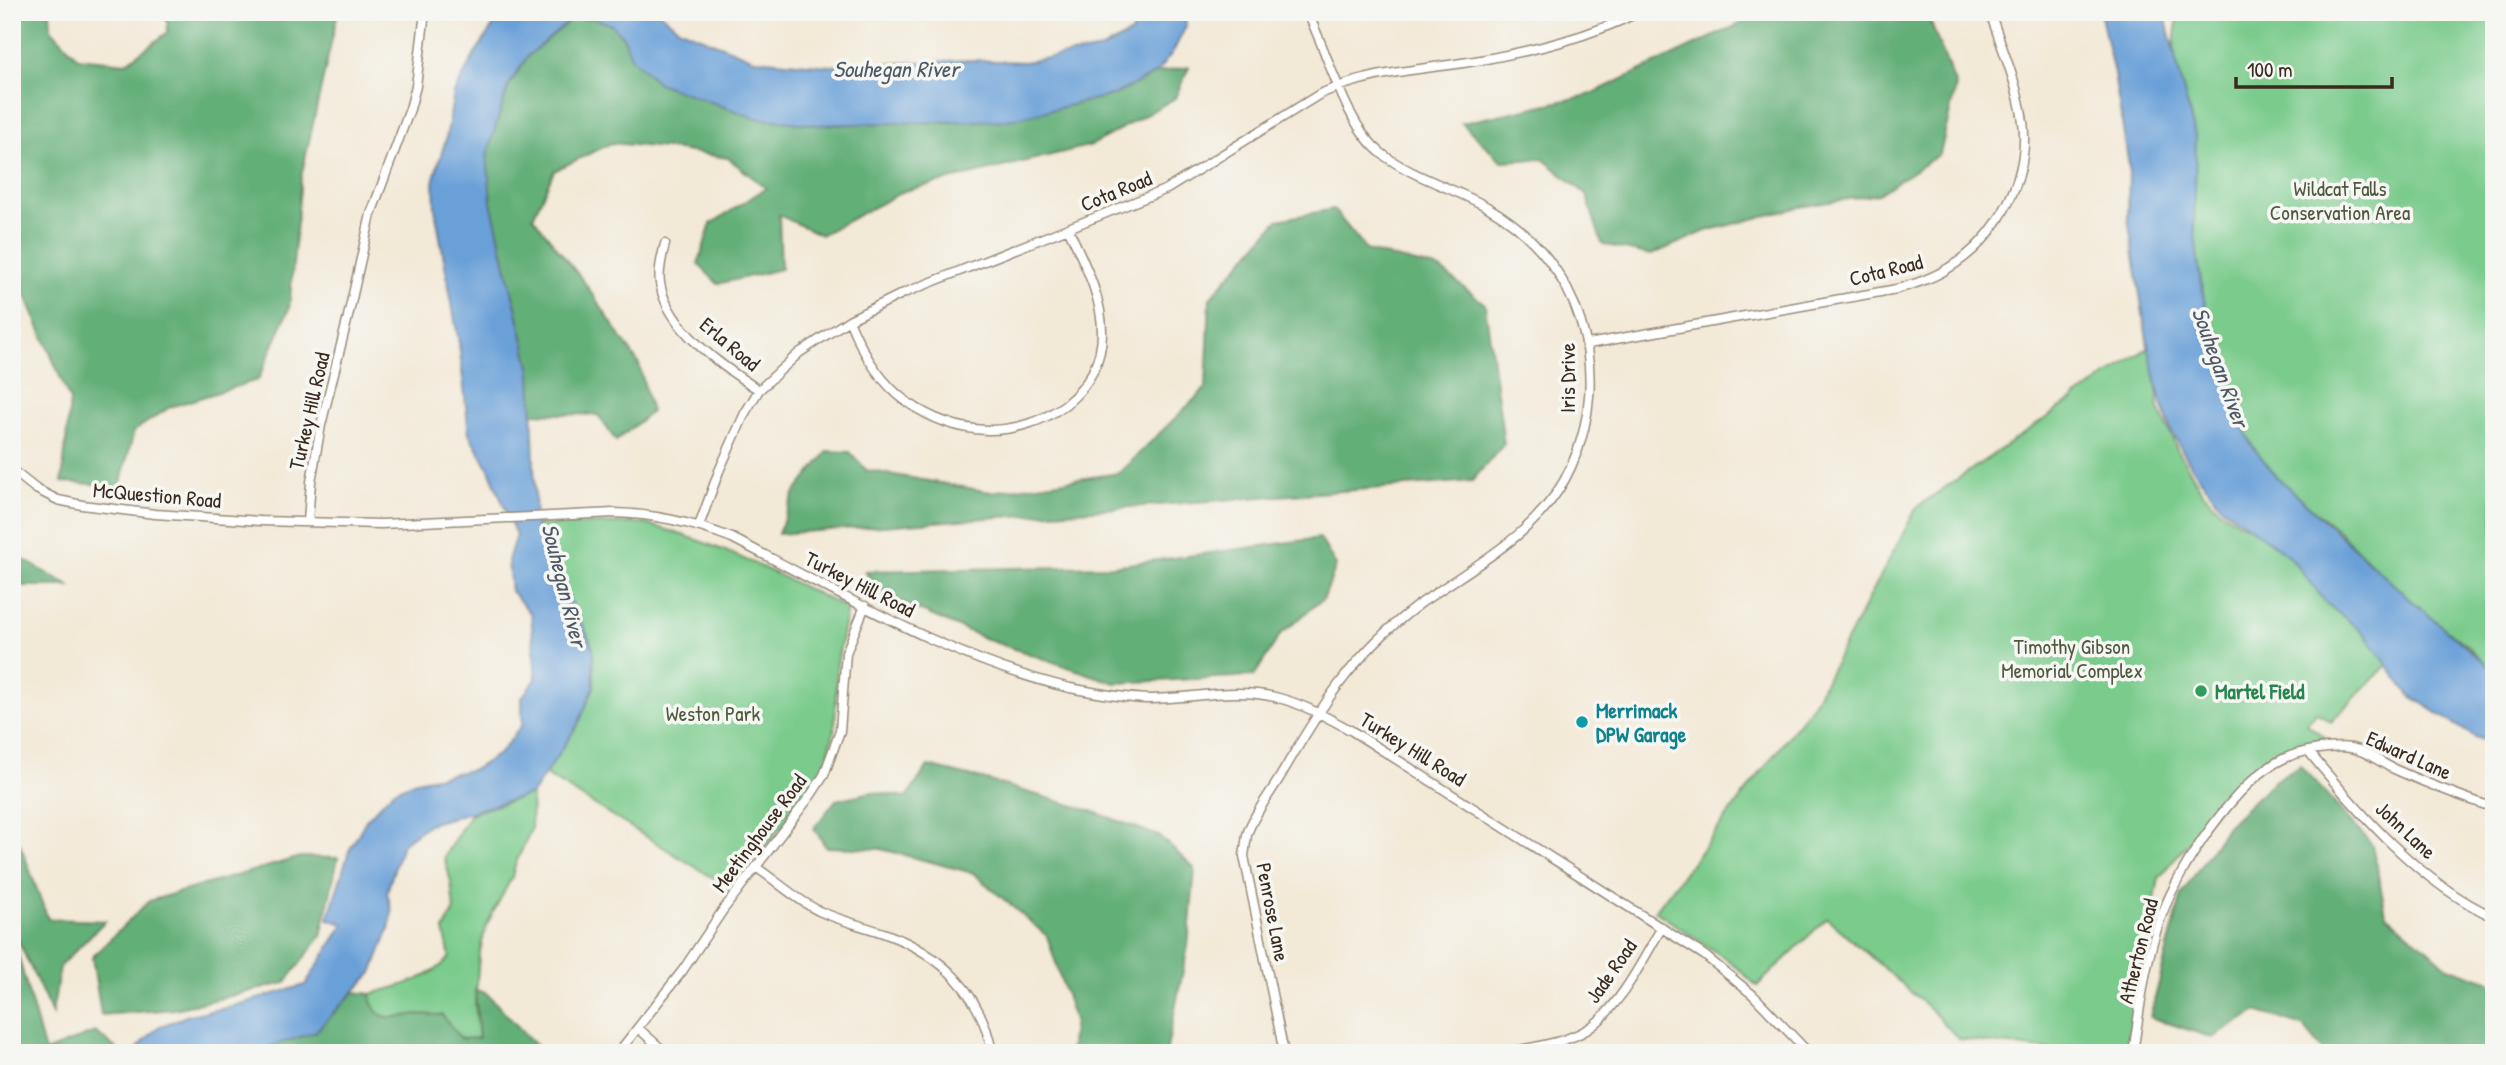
<svg xmlns="http://www.w3.org/2000/svg" width="2506" height="1065" viewBox="0 0 2506 1065" font-family="'Patrick Hand',sans-serif">
<style>
.green{fill:#7acb8c;stroke:#5a7a55;stroke-width:2}
.forest{fill:#63af78;stroke:#4f6c4b;stroke-width:2}
.water{fill:#6ba0d8;stroke:#53657b;stroke-width:2}
.lines{fill:none;stroke-linecap:round;stroke-linejoin:round}
.street-casing{stroke:#978a7a;stroke-width:11}
.street{stroke:#fff;stroke-width:8}
.leisure-dot{fill:#2e9e5b;stroke:#f6f6f2;stroke-width:2.5}
.culture-dot{fill:#0f9aa8;stroke:#f6f6f2;stroke-width:2.5}
.labels{text-anchor:middle;dominant-baseline:central;stroke-width:7;stroke-linejoin:round;paint-order:stroke}
.park-label{font-size:21px;fill:#4e5a3f;stroke:#f6f6f2}
.street-label{font-size:21px;fill:#3b2a1e;stroke:#f6f6f2}
.leisure-label{font-size:21px;font-weight:bold;fill:#27864d;stroke:#f6f6f2;text-anchor:start}
.culture-label{font-size:21px;font-weight:bold;fill:#0d838f;stroke:#f6f6f2;text-anchor:start}
.water-label{font-size:23px;font-style:italic;fill:#4e5968;stroke:#f6f6f2}
</style>
<rect width="100%" height="100%" fill="#f6f6f2"/>
<filter id="ink" filterUnits="userSpaceOnUse"><feTurbulence type="fractalNoise" baseFrequency=".0143" numOctaves="2"/><feDisplacementMap in="SourceGraphic" scale="14" xChannelSelector="R" yChannelSelector="G"/><feConvolveMatrix kernelMatrix="1 2 1 2 8 2 1 2 1" color-interpolation-filters="sRGB"/></filter>
<filter id="wash" filterUnits="userSpaceOnUse"><feTurbulence type="fractalNoise" baseFrequency=".00686" numOctaves="4" result="noise"/><feDisplacementMap in="SourceGraphic" scale="28" xChannelSelector="R" yChannelSelector="G"/><feGaussianBlur stdDeviation="1.57" result="paint"/><feColorMatrix in="noise" values="0 0 0 0 0 0 0 0 0 0 0 0 0 0 0 0 0 1.4 0 .05"/><feComposite in="paint" operator="in"/></filter>
<g filter="url(#wash)">
<rect width="100%" height="100%" fill="#f3e9d7"/>
<path class="green" d="M2173,12H2494V674L2469,647L2412,605L2340,532L2287,488L2259,458L2236,417L2210,340L2200,274L2188,227L2174,45L2177,21Z
M2152,345L2159,409L2177,449L2202,491L2220,510L2240,523L2262,531L2281,544L2370,641L2388,664L2331,722L2316,712L2307,724L2326,738L2275,751L2261,761L2224,800L2159,878L2126,1053H2076L1959,1039L1929,1008L1827,918L1757,986L1732,963L1655,911L1813,704L1917,507Z
M642,523C715,541 780,576 847,608L837,664L835,728L826,763L809,792L731,889L544,774L594,687L593,648L580,619L556,574L536,525Z
M532,794L531,829L515,865L512,877L486,926L479,955L475,1004L479,1038L461,1039L418,1014L393,1019L378,1014L372,1006L371,994C400,986 430,980 450,957L444,930L454,910L451,882L444,857L470,814Z"/>
<path class="forest" d="M12,12H50L51,29L78,58L126,63L168,32L166,12H338L301,177L289,309L258,380L170,407L134,431L120,486L62,482L70,400L21,284L12,280Z
M1765,12H1924L1928,16L1956,86L1940,154L1878,194L1800,207L1706,231L1651,255L1602,244L1586,194L1543,159L1501,161L1462,123L1589,95Z
M594,18L612,25L624,38L632,57L658,83L755,118L819,125L1009,120L1116,94L1156,73L1189,67L1175,98L1092,145L904,191L821,235L779,215L781,269L718,284L698,264L711,224L766,188L728,158L666,148L611,143L554,171L533,217L585,283L639,364L651,412L616,441L598,415L532,413L531,371L491,203L486,155L509,86L528,56L572,19Z
M1333,209L1367,251L1440,269L1485,304L1504,444L1472,481L778,534L794,494L828,451L850,452L866,470L991,492L1119,473L1206,388L1210,298L1278,220Z
M1320,538L1336,566L1324,598L1280,635L1254,676L1115,683L991,641L912,607L874,587L865,571L1113,566Z
M12,553L69,586H12Z
M2300,765L2372,845L2386,914L2448,967L2494,983V1049L2481,1053H2325L2303,1026L2257,1011L2213,1038L2150,1017L2182,894L2227,826L2274,781Z
M928,766L986,780L1092,811L1159,836L1195,869L1188,946L1166,1053H1070L1074,1020L1047,936L973,873L881,849L826,847L814,828L836,800L872,792L907,797Z
M12,841L20,844L48,919L105,921L60,966L52,1014L12,927Z
M300,857L338,858L321,936L285,983L175,1009L101,1015L92,957L149,901Z
M12,945L16,948L45,1052L95,1032L122,1053H12Z
M475,990L486,993L543,1053H248L315,1032L354,992L371,994C374,1027 396,1016 419,1014C426,1014 434,1015 442,1015L461,1039L479,1038Z"/>
<path class="water" d="M502,12H659L678,28L754,59L830,66L971,60L1024,62L1102,49L1131,33L1140,21L1141,12H1185L1186,26L1173,52L1156,73L1116,94L1009,120L819,125L755,118L658,83L631,57L624,38L612,25L594,18L572,19L528,56L508,86L487,155L491,202L531,371L536,525L556,574L580,619L593,648L594,687L579,723L532,794L429,824L402,844L387,892L392,912L389,929L372,973L315,1032L254,1052L133,1053L158,1027L189,1015L226,1008L305,985L344,924L328,919L349,851L366,820L393,791L416,781L475,769L500,753L522,725V697L536,679L531,614L511,591L508,560L516,535L488,467L469,434L459,343L435,209L434,178L446,139L454,93L475,54Z
M2100,12H2164L2196,139L2194,226L2200,278L2212,342L2231,398L2251,444L2276,476L2402,592L2494,671V744L2475,737L2409,695L2365,634L2327,604L2290,557L2221,506L2192,467L2171,431L2159,394L2148,346L2128,218L2129,166L2114,74Z"/>
</g>
<g filter="url(#ink)">
<g class="lines">
<defs>
<path id="street" d="M665,244C662,256 658,271 660,283C667,329 723,367 759,390
M849,320C862,352 879,382 907,402C930,418 958,429 987,430C1044,431 1103,392 1102,331C1102,296 1083,261 1069,230
M1588,344L1897,289C1914,284 1931,279 1947,269C1998,239 2033,175 2022,115C2016,80 2001,46 1990,12
M12,470L36,489L58,500L82,505L155,514L260,521L381,524L614,513C655,514 694,523 732,538C840,593 951,660 1070,688C1096,693 1122,698 1148,699C1191,699 1232,687 1275,697C1303,704 1327,717 1352,731L1704,955L1753,995L1809,1053
M308,521L311,482L321,425L347,321L371,214L410,109L416,86L425,12
M699,526L719,471L745,413L759,390L799,353L849,320L904,293L1167,189L1320,94C1374,70 1425,70 1481,60C1536,50 1589,37 1639,12
M2309,752C2359,813 2421,884 2494,917
M757,868C778,882 797,900 819,911C841,921 864,926 886,934C941,954 982,993 992,1053
M638,1028L666,1053
M618,1053L683,970L723,910L811,795L824,775L840,731L846,653L865,606
M1284,1053L1244,856C1245,849 1246,842 1247,835C1252,817 1270,794 1280,777C1320,708 1352,655 1417,606C1472,566 1542,533 1571,467C1614,372 1581,261 1489,208C1455,188 1413,178 1381,153C1344,123 1329,54 1307,12
M1504,1053C1531,1047 1564,1044 1588,1029C1618,1010 1644,958 1662,927
M2133,1053C2140,1008 2145,960 2161,917C2179,867 2235,782 2283,759C2299,751 2334,745 2351,748C2368,751 2379,762 2394,769C2427,784 2460,796 2494,808"/>
</defs>
<use href="#street" class="street-casing"/>
<use href="#street" class="street"/>
</g>
</g>
<circle class="leisure-dot" cx="2201" cy="691" r="7"/>
<circle class="culture-dot" cx="1582" cy="722" r="7"/>
<g class="labels">
<g class="park-label">
<text x="2340" y="188">Wildcat Falls<tspan x="2340" dy="24">Conservation Area</tspan></text>
<text x="2072" y="646">Timothy Gibson<tspan x="2072" dy="24">Memorial Complex</tspan></text>
<text x="713" y="713">Weston Park</text>
</g>
<g class="street-label">
<text transform="translate(1116 191) rotate(-22)">Cota Road</text>
<text transform="translate(1886 270) rotate(-14)">Cota Road</text>
<text transform="translate(730 344) rotate(40)">Erla Road</text>
<text transform="translate(1567 378) rotate(-90)">Iris Drive</text>
<text transform="translate(309 411) rotate(-77)">Turkey Hill Road</text>
<text transform="translate(157 495) rotate(5)">McQuestion Road</text>
<text transform="translate(860 584) rotate(27)">Turkey Hill Road</text>
<text transform="translate(1413 749) rotate(32)">Turkey Hill Road</text>
<text transform="translate(2409 755) rotate(24)">Edward Lane</text>
<text transform="translate(2406 830) rotate(43)">John Lane</text>
<text transform="translate(759 833) rotate(-53)">Meetinghouse Road</text>
<text transform="translate(1273 912) rotate(79)">Penrose Lane</text>
<text transform="translate(2138 951) rotate(-76)">Atherton Road</text>
<text transform="translate(1611 971) rotate(-55)">Jade Road</text>
</g>
<g class="leisure-label">
<text x="2215" y="691">Martel Field</text>
</g>
<g class="culture-label">
<text x="1596" y="710">Merrimack<tspan x="1596" dy="24">DPW Garage</tspan></text>
</g>
<g class="water-label">
<text x="896" y="68">Souhegan River</text>
<text transform="translate(2221 367) rotate(70)">Souhegan River</text>
<text transform="translate(565 585) rotate(76)">Souhegan River</text>
</g>
</g>
<rect width="2506" height="1065" fill="none" stroke="#f6f6f2" stroke-width="42"/>
<path d="M2236 77v10h156v-10" fill="none" stroke="#3b2a1e" stroke-width="3.5"/>
<text x="2247" y="77" font-size="21" fill="#3b2a1e" stroke="#f6f6f2" stroke-width="5" paint-order="stroke">100 m</text>
</svg>
